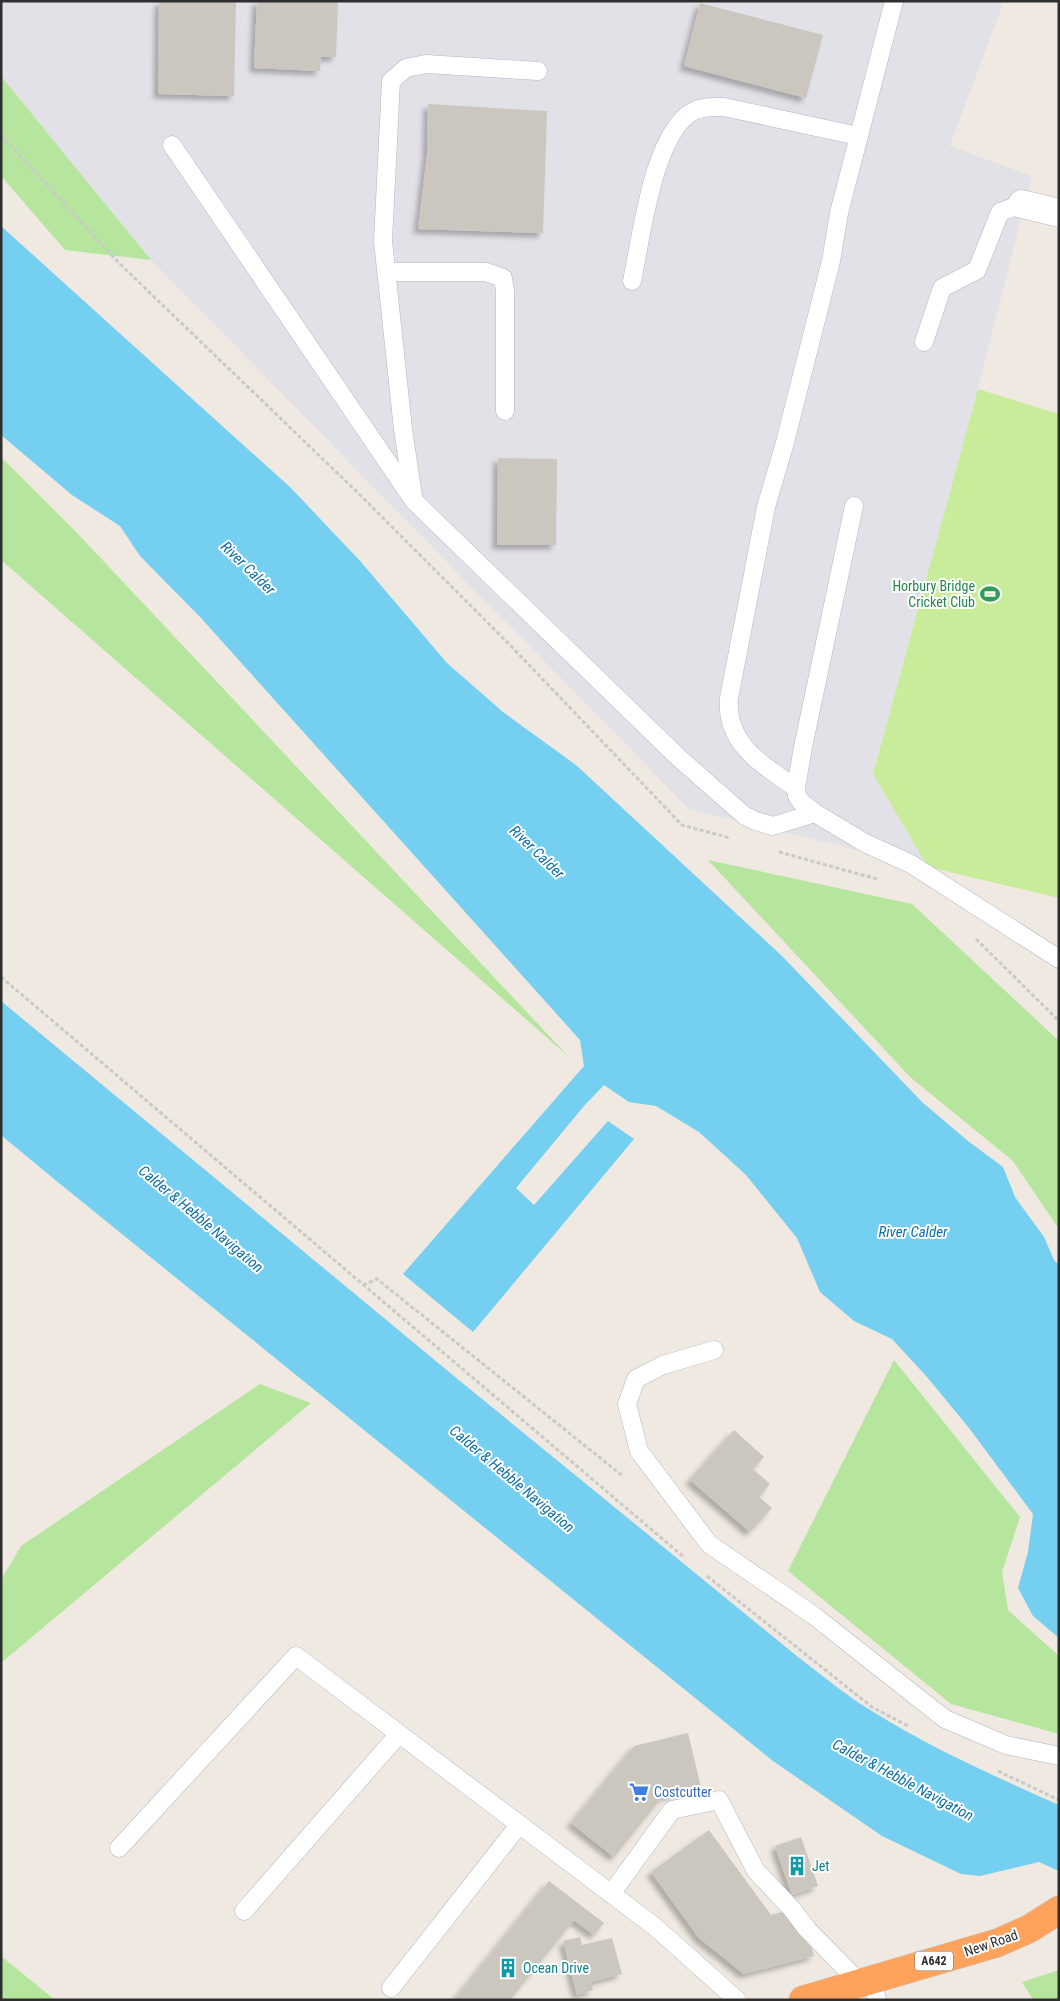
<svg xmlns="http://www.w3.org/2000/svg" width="1060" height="2001" viewBox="0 0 1060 2001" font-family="'Roboto Condensed',sans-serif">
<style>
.industrial{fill:#e3e1e8}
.green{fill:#b6e59e}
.pitch{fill:#c9ec9a}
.water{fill:#75cff0}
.building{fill:#cbc7bf;filter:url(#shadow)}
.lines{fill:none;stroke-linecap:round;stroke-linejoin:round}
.lane-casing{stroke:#b4b7c1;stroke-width:19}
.street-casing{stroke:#b4b7c1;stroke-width:29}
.highway-casing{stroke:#c9c9c9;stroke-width:29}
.path{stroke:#c9c9c9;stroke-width:3;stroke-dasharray:4 2.5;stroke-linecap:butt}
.lane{stroke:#fff;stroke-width:18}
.street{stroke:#fff;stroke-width:28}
.highway{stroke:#ffa35c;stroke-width:28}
.labels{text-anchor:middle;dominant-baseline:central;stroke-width:4;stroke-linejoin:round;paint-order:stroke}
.shield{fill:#fff;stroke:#6d6d6d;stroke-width:1}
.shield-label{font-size:12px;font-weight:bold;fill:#2e2e2e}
.leisure-label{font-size:14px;fill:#27864d;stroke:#fff;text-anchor:end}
.shop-label{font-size:14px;fill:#366cbe;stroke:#fff;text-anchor:start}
.culture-label{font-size:14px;fill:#0d838f;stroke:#fff;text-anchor:start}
.street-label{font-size:14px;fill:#2e2e2e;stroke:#fff}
.water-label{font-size:15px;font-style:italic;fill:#0d6fa3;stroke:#fff}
</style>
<defs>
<filter id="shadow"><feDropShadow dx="-4.5" dy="4.5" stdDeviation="2.5" flood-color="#0004"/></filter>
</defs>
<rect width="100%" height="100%" fill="#efe9e1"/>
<path class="industrial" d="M1,1H1004L950,146L1032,176L978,389L873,773L928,867L689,809L151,260L1,76Z"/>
<path class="green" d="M1,76L151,260L65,250L1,176Z
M1,457L78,534L568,1056L1,560Z
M708,860L912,904L1059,1041V1229L1013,1161L910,1077Z
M894,1360L1020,1517L1002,1572L1008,1610L1059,1656V1734L951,1704L788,1571Z
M260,1384L311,1403L1,1663V1580L21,1546Z
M1,1956L55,2000H1Z
M1059,1970V2000H1033L1022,1982Z"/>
<path class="pitch" d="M978,389L1059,414V898L928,867L873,774Z"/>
<path class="water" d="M1,226L291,488L361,562L447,663L503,712L576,765L782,956L922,1102L968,1141L1003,1167L1015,1197L1044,1237L1054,1260L1059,1265V1638L1033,1616L1018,1588L1028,1552L1033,1514L969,1428L927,1377L892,1339L854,1321L820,1292L797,1238L746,1175L699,1132L656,1106L629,1102L604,1085L584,1106L516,1188L534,1205L608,1121L634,1139L473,1332L403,1274L584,1066L580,1040L201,618L140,556L120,526L72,495L1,435Z
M1,1001L460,1381L798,1657C823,1676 848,1697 875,1713C933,1749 996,1777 1059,1805V1871L1039,1862L980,1876L961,1874L882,1836L773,1761L54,1179L1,1135Z"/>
<path class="building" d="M159,1H236L234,96L158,94Z
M257,1H338L336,57H321L320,71L254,68Z
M700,3L823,35L806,98L684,66Z
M428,104L547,111L543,233L418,229L427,154Z
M498,458L557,459L556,545H497Z
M734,1430L764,1457L753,1469L770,1484L759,1497L772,1508L750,1532L690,1480Z
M688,1733L701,1787L662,1797L614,1857L571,1823L634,1746Z
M709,1830L771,1915L801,1907L814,1956L744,1974L699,1938L651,1872Z
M801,1837L818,1886L792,1895L775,1846Z
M549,1881L604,1923L594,1935L574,1920L510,2000H454Z
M580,1937L582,1945L612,1938L622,1974L591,1982L593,1990L577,1995L563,1941Z"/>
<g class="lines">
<defs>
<path id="lane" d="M172,145L414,501L679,758L745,816L756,821L773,826L815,813
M386,272H486L503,278L505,291V411
M632,281C641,240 653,131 694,111C703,106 714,107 724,107L858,136
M924,342L942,288L977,270L1000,212L1022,204
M413,496L403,429L383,241L391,81L406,68L426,64L538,71
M854,506L803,747L796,788L797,796L802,803L815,813L865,843L911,864L1059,959
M796,788C763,765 725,744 729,698L766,507L784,446L831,261L839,213L894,1
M714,1350L663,1365L636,1379L627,1404L639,1451L709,1544L813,1615L945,1719L1006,1745L1059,1756
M119,1848L296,1656L654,1926L737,2000
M611,1894L672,1810L719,1800L756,1871L792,1909L807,1929L860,1983
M244,1911L399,1734
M872,1980L877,2000
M391,1988L519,1825"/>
<path id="street" d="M1022,204L1059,213"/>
<path id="highway" d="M803,2000L997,1943L1029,1929L1059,1910"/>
</defs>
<use href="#lane" class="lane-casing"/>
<use href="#street" class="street-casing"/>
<use href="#highway" class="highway-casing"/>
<path class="path" d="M1,135L120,264L356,491L509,644L682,825L730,838
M779,852L877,879
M976,939L1059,1021
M1,977L685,1558
M363,1285L377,1279L624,1477
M707,1576L872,1707L910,1727
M998,1771L1059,1800"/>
<use href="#lane" class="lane"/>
<use href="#street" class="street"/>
<use href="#highway" class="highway"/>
</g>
<defs>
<symbol id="stadium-bare" viewBox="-9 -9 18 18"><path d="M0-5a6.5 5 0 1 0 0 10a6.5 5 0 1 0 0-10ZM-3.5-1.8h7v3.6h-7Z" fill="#2e9e5b" stroke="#fff" stroke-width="2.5" paint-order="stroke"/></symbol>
<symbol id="supermarket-bare" viewBox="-9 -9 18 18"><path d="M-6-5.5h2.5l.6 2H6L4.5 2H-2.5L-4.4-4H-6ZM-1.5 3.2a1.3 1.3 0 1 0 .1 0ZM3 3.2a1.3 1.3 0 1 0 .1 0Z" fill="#3f7fe0" stroke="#fff" stroke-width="2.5" paint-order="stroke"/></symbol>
<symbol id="building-bare" viewBox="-9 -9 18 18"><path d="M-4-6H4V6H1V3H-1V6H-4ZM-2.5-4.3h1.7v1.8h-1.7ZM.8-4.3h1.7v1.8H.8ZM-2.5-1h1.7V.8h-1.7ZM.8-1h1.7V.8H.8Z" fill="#0f9aa8" stroke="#fff" stroke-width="2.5" paint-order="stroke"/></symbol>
</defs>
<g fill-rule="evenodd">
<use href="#stadium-bare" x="976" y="580" width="28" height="28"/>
<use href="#supermarket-bare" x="625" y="1778" width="28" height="28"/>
<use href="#building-bare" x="783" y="1852" width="28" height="28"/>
<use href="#building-bare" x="494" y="1954" width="28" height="28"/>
</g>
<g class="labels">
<rect class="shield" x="915" y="1951.5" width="38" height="19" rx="4"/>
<g class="shield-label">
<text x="934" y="1961">A642</text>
</g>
<g class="leisure-label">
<text x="975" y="586">Horbury Bridge<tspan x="975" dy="16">Cricket Club</tspan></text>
</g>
<g class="shop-label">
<text x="654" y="1792">Costcutter</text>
</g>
<g class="culture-label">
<text x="812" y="1866">Jet</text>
<text x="523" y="1968">Ocean Drive</text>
</g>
<g class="street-label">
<text transform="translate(991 1943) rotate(-19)">New Road</text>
</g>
<g class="water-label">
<text transform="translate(248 568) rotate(44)">River Calder</text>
<text transform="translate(537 852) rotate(44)">River Calder</text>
<text transform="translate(201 1219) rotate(40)">Calder &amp; Hebble Navigation</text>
<text x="913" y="1232">River Calder</text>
<text transform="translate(512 1479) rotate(40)">Calder &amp; Hebble Navigation</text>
<text transform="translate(903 1780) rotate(28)">Calder &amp; Hebble Navigation</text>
</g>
</g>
<rect width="1060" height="2001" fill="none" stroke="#2e2e2e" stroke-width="5"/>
</svg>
